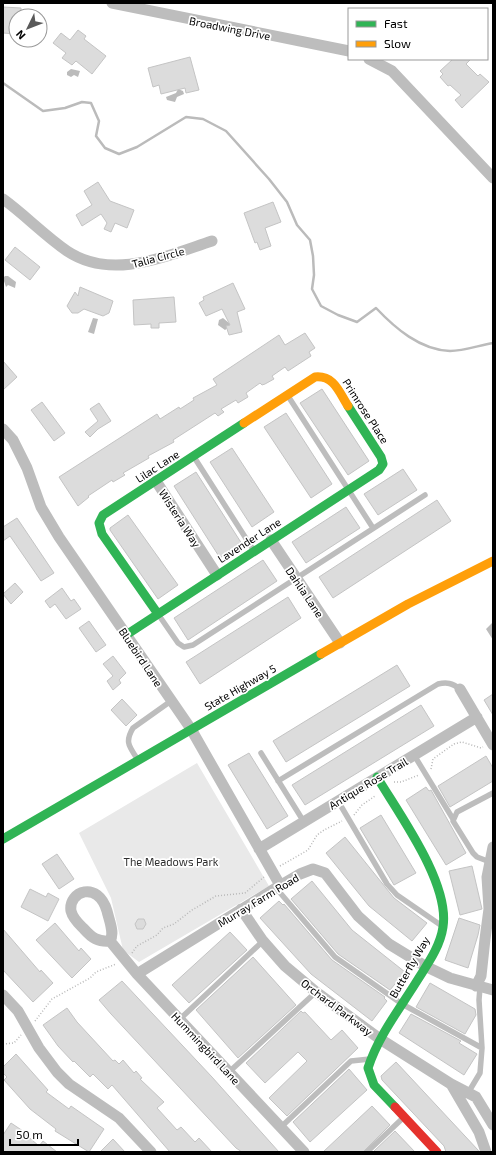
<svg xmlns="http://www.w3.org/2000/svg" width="496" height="1155" viewBox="0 0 496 1155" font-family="'Exo 2',sans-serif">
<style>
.green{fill:#e9e9e9}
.water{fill:#bbb}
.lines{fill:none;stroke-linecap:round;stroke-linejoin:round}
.stream{stroke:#bbb;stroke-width:2.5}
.building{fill:#dcdcdc;stroke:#c4c4c4}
.path{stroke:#b8b8b8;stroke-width:1.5;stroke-dasharray:1 2;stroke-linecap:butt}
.lane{stroke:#bdbdbd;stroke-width:5.5}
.street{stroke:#bdbdbd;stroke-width:11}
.fast{stroke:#30b455;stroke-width:9}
.slow{stroke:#ff9f0a;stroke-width:9}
.jam{stroke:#e5322d;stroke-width:9}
.labels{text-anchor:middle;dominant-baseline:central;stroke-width:3.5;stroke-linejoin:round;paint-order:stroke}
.street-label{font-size:11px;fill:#000;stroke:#fff}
.park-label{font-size:11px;fill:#2e2e2e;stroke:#fff}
</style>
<rect width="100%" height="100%" fill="#fff"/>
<path class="green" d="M197,763L269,886L139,962L123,950L111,898L79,833Z"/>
<path class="water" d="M71,69L80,71L78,77L74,75L71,77L67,75V72Z
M178,89L183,91L184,94L177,97L175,102L167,100L166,97L176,93Z
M5,276H8L16,282L15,288L8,285L6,287L3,278Z
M93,318L98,319L94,334L88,332Z
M223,318L229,323L237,321L225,330L218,325L219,320Z
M493,622V640L486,629Z"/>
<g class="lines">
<path class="stream" d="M3,83L43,111L65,108L82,102L91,103L99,121L96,136L105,148L119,154L137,147L186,117L203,119L226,131L269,179L287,202L297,225L310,240L313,256L314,275L312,289L321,306L338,315L357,322L376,308C395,328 420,350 450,351C464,351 480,345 493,343"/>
</g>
<path class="building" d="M3,7L21,8V16H16V34L3,33Z
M78,30L86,36L84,39L106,56L92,74L76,61L72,65L62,58L66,53L53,43L61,33L70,40Z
M190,57L199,90L186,93L185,88L161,94L159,85L153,87L148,68Z
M453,59H471L466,64L478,76L480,74L489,82L462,108L455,100L461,95L450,85L448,86L440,77L443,74L440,71Z
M98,182L110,201L134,210L127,228L115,223L111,232L104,229L107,223L101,214L82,226L76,215L92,205L84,191Z
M273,202L281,222L265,228L271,246L260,250L257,242L255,243L244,213Z
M15,247L40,267L30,280L5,260Z
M233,283L245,309L237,312L242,332L229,335L226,326L230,325L222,309L206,316L199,303L204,300L203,297Z
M80,287L113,301L109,313L103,316L84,309L78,313H72L67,306L75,292L78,296Z
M174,297L176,322L159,323V328H151V324L134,325L133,300Z
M305,333L315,348L309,352L311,356L288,371L285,367L272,376L274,379L265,384L262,385L260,383L246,393L248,397L238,403L236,400L221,409L224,412L218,416L215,413L173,440L174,442L148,456L149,458L123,473L125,475L113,482L112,480L88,496L89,497L78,506L59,477L157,414L160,419L179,407L180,409L194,400L193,398L217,385L213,379L279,335L285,345Z
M3,361L17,377L3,390Z
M322,389L369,461L348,475L300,403Z
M42,402L65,433L54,441L31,410Z
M99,403L111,421L98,429L90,437L85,432L98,421L90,409Z
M286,413L332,484L311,498L264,427Z
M232,448L274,512L252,527L210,462Z
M403,469L417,490L378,515L364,494Z
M196,472L242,544L220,558L174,486Z
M437,500L451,521L333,598L319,577Z
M346,507L360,528L306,563L292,542Z
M128,515L178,585L158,599L110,530V528Z
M17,518L54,573L41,581L10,536L3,541V527Z
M263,560L277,581L188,640L174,618Z
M15,583L23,592L11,604L3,594Z
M62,588L71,601L74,599L81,609L66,619L55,604L50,608L45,601Z
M288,597L301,618L200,684L186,662Z
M89,621L106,645L96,652L79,628Z
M113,656L126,673L119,680L121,683L113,690L107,681L113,676L103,664Z
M397,665L410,686L286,762L273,741Z
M493,694V715L484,700Z
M122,699L137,715L126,726L111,710Z
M421,705L434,726L305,805L292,785Z
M249,753L288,816L267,829L228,765Z
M486,756L493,768V781L450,807L438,786Z
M426,787L429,791L431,790L466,853L446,865L406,800Z
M381,815L416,873L394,885L360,828Z
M345,837L394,898L427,923L412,941L369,906L326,853Z
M57,854L74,879L59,889L42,864Z
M472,866L482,909L460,915L449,871Z
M312,881L352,930L405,972L390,990L338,954L291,899Z
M30,889L46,897L48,893L59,899L48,921L21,907Z
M279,901L283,905L284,904L332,960L385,997L384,998L387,1001L372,1021L311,974L260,918Z
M459,918L480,925L478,935L468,968L445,960Z
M138,919H144L146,924L143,929H137L135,924Z
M55,923L79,951L81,948L91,959L72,978L36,940Z
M3,929L40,972L41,970L53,983L33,1002L3,970Z
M230,932L247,950L189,1003L172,985Z
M253,957L296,1005L238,1058L196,1010Z
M122,981L212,1077L279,1152H242L236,1148L111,1014L99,1000Z
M430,983L475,1009L476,1015L465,1034L416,1007Z
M67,1008L77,1022L113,1061L115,1060L119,1064L123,1060L134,1073L136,1071L142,1078L140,1079L164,1102L157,1108L177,1130L181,1127L195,1142L199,1138L212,1152H170L112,1085L108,1089L93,1074L90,1077L74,1061L73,1062L58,1046L43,1025Z
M301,1011L303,1013L305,1012L331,1040L342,1030L358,1048L287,1116L269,1098L307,1061L298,1052L265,1083L246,1063Z
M411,1014L461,1041L459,1043L477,1054L464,1075L399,1033Z
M16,1054L48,1090L46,1092L69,1109L71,1106L104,1129L89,1152L55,1131L56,1129L30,1109L4,1080L7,1077L3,1073V1067Z
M396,1062L478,1150L479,1152H446L444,1146L382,1080L381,1076Z
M349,1069L367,1090L310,1142L293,1122Z
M372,1106L390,1125L363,1152H323Z
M11,1123L26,1133L25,1134L39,1146L43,1141L57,1152H3V1135Z
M395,1131L415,1152H373Z
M113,1139L125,1152H100Z"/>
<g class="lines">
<path class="path" d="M431,769L433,759L454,744L462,742L481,748L483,747
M394,782H401L419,775
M354,815L362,805L375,796
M280,866L308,850L317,835L324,830L342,821
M132,953L137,946L157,935L163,928L174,924L192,910L216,896L245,893L264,877
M35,1021L52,999L90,978L96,972L116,964
M3,1044L14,1043L21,1035"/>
<path class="lane" d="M288,396L373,528
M194,457L254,551
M158,614L178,643L184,647L193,645L425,495
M261,753L304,822
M414,755L453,819
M138,760C130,747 124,743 133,728L171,701
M278,781L438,684C447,682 452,683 460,689
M338,801L387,884L397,895L442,926
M490,862L477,857L473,853L453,821L457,812L493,793
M276,888L335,957L402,1004L482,1048L480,1073L468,1093
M480,987L479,1000L482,1048
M180,1019L263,941
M229,1072L316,992
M281,1127L351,1061L370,1059
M367,1152L404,1117"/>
<path class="street" d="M112,3L349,51
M369,59L392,71L493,178
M3,199C25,215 44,235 67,251C112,281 166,256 212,241
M3,429L13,440L27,468L41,507L59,537L191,729L280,885
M156,481L217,575
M271,540L340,643
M460,689L493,745
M259,849L477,717
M241,909L263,941L285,966L316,992L380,1039L451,1084L476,1097L493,1125
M110,941C98,942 92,938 84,929C79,924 73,919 71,911C68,891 98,880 107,911C109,920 115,933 110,941L137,974L304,1152
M137,974L276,888L300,874L313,869L325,873L358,916L389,944L425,966L450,978L493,990
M476,986L481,976L485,939L489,909L487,877L493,847
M3,995L18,1011L39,1048L57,1072L69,1084L119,1118L151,1152
M451,1084L479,1132L486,1152"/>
<path class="fast" d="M158,614L102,534L99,523L103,515L244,423
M126,635L379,470L383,464L381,457L348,406
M377,777C399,814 450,883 443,927C440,948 426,966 415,984C398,1011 378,1037 368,1068L374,1085L395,1107
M3,839L321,654"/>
<path class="slow" d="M244,423L315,377C334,375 339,392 348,406
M321,654L408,604L493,561"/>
<path class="jam" d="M395,1107L437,1152"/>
</g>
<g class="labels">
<g class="street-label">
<text transform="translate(230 28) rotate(11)">Broadwing Drive</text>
<text transform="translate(158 257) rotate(-15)">Talia Circle</text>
<text transform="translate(366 411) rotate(57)">Primrose Place</text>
<text transform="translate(157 466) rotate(-33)">Lilac Lane</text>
<text transform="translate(180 518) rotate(57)">Wisteria Way</text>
<text transform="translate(249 540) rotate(-33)">Lavender Lane</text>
<text transform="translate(305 592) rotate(56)">Dahlia Lane</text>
<text transform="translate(141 657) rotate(56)">Bluebird Lane</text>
<text transform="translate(240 687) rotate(-30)">State Highway 5</text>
<text transform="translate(368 783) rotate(-31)">Antique Rose Trail</text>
<text transform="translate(258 900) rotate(-31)">Murray Farm Road</text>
<text transform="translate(409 967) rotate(-60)">Butterfly Way</text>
<text transform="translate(337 1007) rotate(37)">Orchard Parkway</text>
<text transform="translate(206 1048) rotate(47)">Hummingbird Lane</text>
</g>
<g class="park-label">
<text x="171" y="861">The Meadows Park</text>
</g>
</g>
<rect width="496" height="1155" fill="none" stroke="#000000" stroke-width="8"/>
<rect x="348" y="8" width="140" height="52" fill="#ffffff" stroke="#999999"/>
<rect x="356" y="21" width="20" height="6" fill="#30b455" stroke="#999999"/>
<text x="384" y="28" font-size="12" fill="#000000">Fast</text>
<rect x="356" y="41" width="20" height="6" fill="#ff9f0a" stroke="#999999"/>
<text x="384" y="48" font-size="12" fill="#000000">Slow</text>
<g transform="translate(28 28) rotate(227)"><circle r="19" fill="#ffffff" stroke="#999999"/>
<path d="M0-3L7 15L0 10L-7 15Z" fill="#595959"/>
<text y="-6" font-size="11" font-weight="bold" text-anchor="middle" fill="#000000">N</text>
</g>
<path d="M10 1139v6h68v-6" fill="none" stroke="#000000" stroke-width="2"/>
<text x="16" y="1139" font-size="12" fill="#000000" stroke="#ffffff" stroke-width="3" paint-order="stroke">50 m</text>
</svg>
